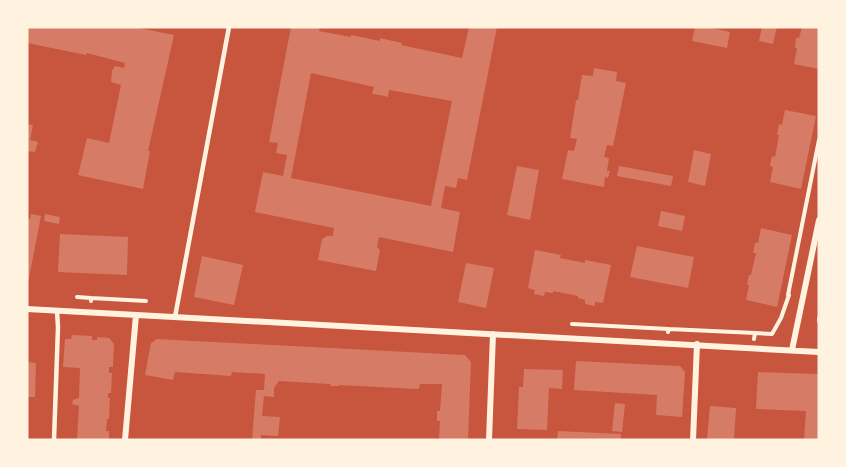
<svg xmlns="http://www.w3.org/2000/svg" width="846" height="467" viewBox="0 0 846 467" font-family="Merriweather,serif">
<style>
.building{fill:#d67c66;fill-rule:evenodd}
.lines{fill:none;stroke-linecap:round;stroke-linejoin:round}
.path{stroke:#fff3e0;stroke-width:4}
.service{stroke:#fff3e0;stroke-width:4.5}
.minor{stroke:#fff3e0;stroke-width:6}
</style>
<rect width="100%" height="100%" fill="#c8553d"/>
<path class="building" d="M27,27H134L174,35L148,151H150L143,189L78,175L87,138L109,143L121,85L111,82L112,71L115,66L124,68L125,63L87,53L86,55L27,43Z
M291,27H320L319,31L351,37V35L380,41V38L402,43L401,45L462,58L469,27H497L467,180L458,178L456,188L445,186L441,208L460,212L453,252L379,237L377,247L380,250L376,271L318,260L322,239L327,236H333L334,228L255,212L263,172L283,176L287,155L276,153L278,143L269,142ZM311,73L374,87L372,94L380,95L388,97L389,90L452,101L431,206L291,178Z
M695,27H707L730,32L727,48L692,41Z
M762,27H777L773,44L759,41Z
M802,27H819V69L794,64L797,48H795L796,38H799Z
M594,68L617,72L616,81L626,83L613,146L607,145L604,157L609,158L607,171H610L608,178L605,177L604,187L562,179L568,150L574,151L577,139L570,138L576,100H578L582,75L593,76Z
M785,110L816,116L801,189L770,182L773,167L770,166L772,156L775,157L779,135H777L779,124L782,125Z
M27,124L33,125L30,140L38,142L35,152L27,151Z
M694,150L711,154L705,186L688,182Z
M517,166L539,170L530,220L507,215Z
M619,166L673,176L671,186L617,176Z
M661,211L685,216L682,231L658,226Z
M31,214L41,216L28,283L27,218L30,219Z
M45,214L60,217L59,224L44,221Z
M761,228L792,235L777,307L746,300L749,285H747L749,275H751L756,253H753L755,243H758Z
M60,234L128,237L127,275L58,272Z
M637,246L694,257L688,288L630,277Z
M535,250L561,255L560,258L585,263V260L611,265L603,303L595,302V306L585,304V300L578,298V296L553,291V293L545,292L544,296L534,294L535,290L528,288Z
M202,256L243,265L234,305L194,297Z
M466,263L494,268L486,308L458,302Z
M72,335L92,336V340H97V337L109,338L114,344L113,367H109V373H112L111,393H108V398H110L109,419H107L106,431H109V440H77L79,406L72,404L73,400L79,398L80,368L63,367L65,339H71Z
M157,339L465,355L471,362L468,440H439L440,421H437V411H440L442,384H420L419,389L339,385V386H331L330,384L279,381L274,388V397L264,396L262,416L280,417L278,436L261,435V440H252L256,390H264L265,374L232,372L231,376L175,372L173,380L145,375L151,343Z
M576,361L680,366L685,372L682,417L656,415L657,395L574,390Z
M27,362L36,363L35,397H27Z
M524,369L563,370L562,389L549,388L547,430L517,429L519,387H523Z
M758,372L819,374V440H804L806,411L756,409Z
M615,403L625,404L622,432L612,431Z
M710,406L736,408L734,440H707Z
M558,431L621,434V440H557Z"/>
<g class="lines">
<path class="path" d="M788,295L819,140
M77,297L91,298
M91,301V298L146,301
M819,318V321
M572,324L669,329L668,332
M669,329L755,333L754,339
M755,333L772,334L781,318L789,295"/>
<path class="service" d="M175,317L229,27
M54,440L58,327L57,311"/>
<path class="minor" d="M27,309L819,352
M792,350L819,220
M125,440L136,315
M489,440L493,334
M693,440L697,344"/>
</g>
<rect width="846" height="467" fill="none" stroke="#fff3e0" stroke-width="57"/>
</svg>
